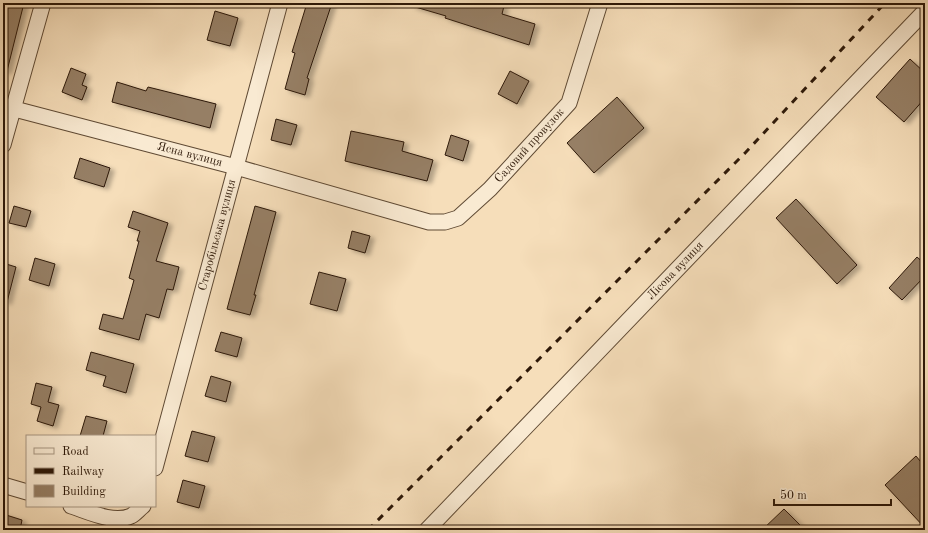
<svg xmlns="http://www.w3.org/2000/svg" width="928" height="533" viewBox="0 0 928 533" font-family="'Old Standard TT',serif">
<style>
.building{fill:#967f65;stroke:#2d1808;filter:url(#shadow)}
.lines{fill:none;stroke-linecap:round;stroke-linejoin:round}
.street-casing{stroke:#5f4a34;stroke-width:17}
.street{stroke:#f9ead2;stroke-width:15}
.rail{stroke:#2d1808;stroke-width:3;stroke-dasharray:7 7;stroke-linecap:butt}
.labels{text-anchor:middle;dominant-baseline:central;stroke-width:3.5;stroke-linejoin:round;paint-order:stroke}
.street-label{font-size:12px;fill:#2d1808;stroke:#f9ead2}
</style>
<defs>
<filter id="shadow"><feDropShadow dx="4.5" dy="2.5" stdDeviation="2" flood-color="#0004"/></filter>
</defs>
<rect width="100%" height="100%" fill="#f6deba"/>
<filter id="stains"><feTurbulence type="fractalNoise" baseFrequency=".005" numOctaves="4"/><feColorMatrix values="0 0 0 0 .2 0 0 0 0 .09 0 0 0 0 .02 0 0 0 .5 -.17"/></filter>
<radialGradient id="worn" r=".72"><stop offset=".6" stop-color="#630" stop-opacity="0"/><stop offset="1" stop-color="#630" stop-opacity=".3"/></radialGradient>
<path class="building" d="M3,3H24L7,71H3Z
M307,3H332L307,78L309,79L305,95L285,89L295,53L292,52Z
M412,3H495L504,6L502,14L535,24L529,45L445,18L446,16L412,6Z
M215,11L238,18L230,46L207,40Z
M910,59L925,73V98L904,122L876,97Z
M71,68L86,74L82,85L87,87L82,100L62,92Z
M510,71L529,81L517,104L498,94Z
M117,82L146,91L148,87L216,104L210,128L112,102Z
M617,97L644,128L594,173L567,143Z
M276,119L297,125L291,145L271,140Z
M351,131L404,142L402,151L433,160L427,181L345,161Z
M451,135L469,141L463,161L445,155Z
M80,158L110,168L104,187L74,178Z
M796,199L857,265L837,284L776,218Z
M14,206L31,211L26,227L9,223Z
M255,206L276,212L254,295H256L250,315L227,309Z
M133,211L168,223L156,261L179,267L173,290L167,289L159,318L146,314L139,340L99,329L103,314L123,319L134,280L129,278L139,241H137L140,231L128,227Z
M352,231L370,236L365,253L348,248Z
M917,257L925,264V276L902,300L889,288Z
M35,258L55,264L49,286L29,280Z
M3,263L16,267L7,302L3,301Z
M319,272L346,279L337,311L310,304Z
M221,332L242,338L237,357L215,351Z
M91,352L134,364L126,393L103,386L106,376L86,370Z
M211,376L231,382L226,402L205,396Z
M36,383L52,387L48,402L59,405L53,426L37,421L41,407L31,404Z
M86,416L107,421L103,436H80Z
M192,431L215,437L208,462L185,456Z
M916,456L925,467V528L885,485Z
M183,480L205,486L199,508L177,502Z
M784,509L805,530H762Z
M3,514L22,520L20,530H3Z"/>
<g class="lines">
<defs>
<g id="street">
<path id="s1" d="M3,106L236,167L429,222H445L458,218L490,189L569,103L600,3"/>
<path d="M3,145L43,3"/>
<path id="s2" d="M155,468L280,3"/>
<path d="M3,485L27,492"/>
<path d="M71,506C87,511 113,524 131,516C135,514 139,509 143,506"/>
<path id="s3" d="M427,530L925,11"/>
</g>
</defs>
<use href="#street" class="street-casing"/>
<use href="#street" class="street"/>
<path class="rail" d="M368,530L746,152L885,3"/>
</g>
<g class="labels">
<g class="street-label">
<text stroke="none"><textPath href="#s1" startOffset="573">Садовий провулок</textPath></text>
<text stroke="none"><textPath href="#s1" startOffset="193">Ясна вулиця</textPath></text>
<text stroke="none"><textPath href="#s2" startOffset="241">Старобільська вулиця</textPath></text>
<text stroke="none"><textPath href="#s3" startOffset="359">Лісова вулиця</textPath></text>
</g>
</g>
<rect width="928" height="533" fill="none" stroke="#f6deba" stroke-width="16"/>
<rect x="4" y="4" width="920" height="525" fill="none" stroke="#2d1808" stroke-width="2"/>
<rect x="8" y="8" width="912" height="517" fill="none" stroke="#2d1808"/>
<rect x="26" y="435" width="130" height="72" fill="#f9ead2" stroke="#a79681"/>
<rect x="34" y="448" width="20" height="6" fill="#f9ead2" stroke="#a79681"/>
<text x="62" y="455" font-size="12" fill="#2d1808">Road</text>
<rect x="34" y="468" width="20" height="6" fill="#2d1808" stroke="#a79681"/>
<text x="62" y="475" font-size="12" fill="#2d1808">Railway</text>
<rect x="34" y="485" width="20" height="12" fill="#967f65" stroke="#a79681"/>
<text x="62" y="495" font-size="12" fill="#2d1808">Building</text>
<path d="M774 499v6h117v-6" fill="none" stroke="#2d1808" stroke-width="2"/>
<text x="780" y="499" font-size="12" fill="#2d1808" stroke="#f9ead2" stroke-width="3" paint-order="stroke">50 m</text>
<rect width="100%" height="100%" filter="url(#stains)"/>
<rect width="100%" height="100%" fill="url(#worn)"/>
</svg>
